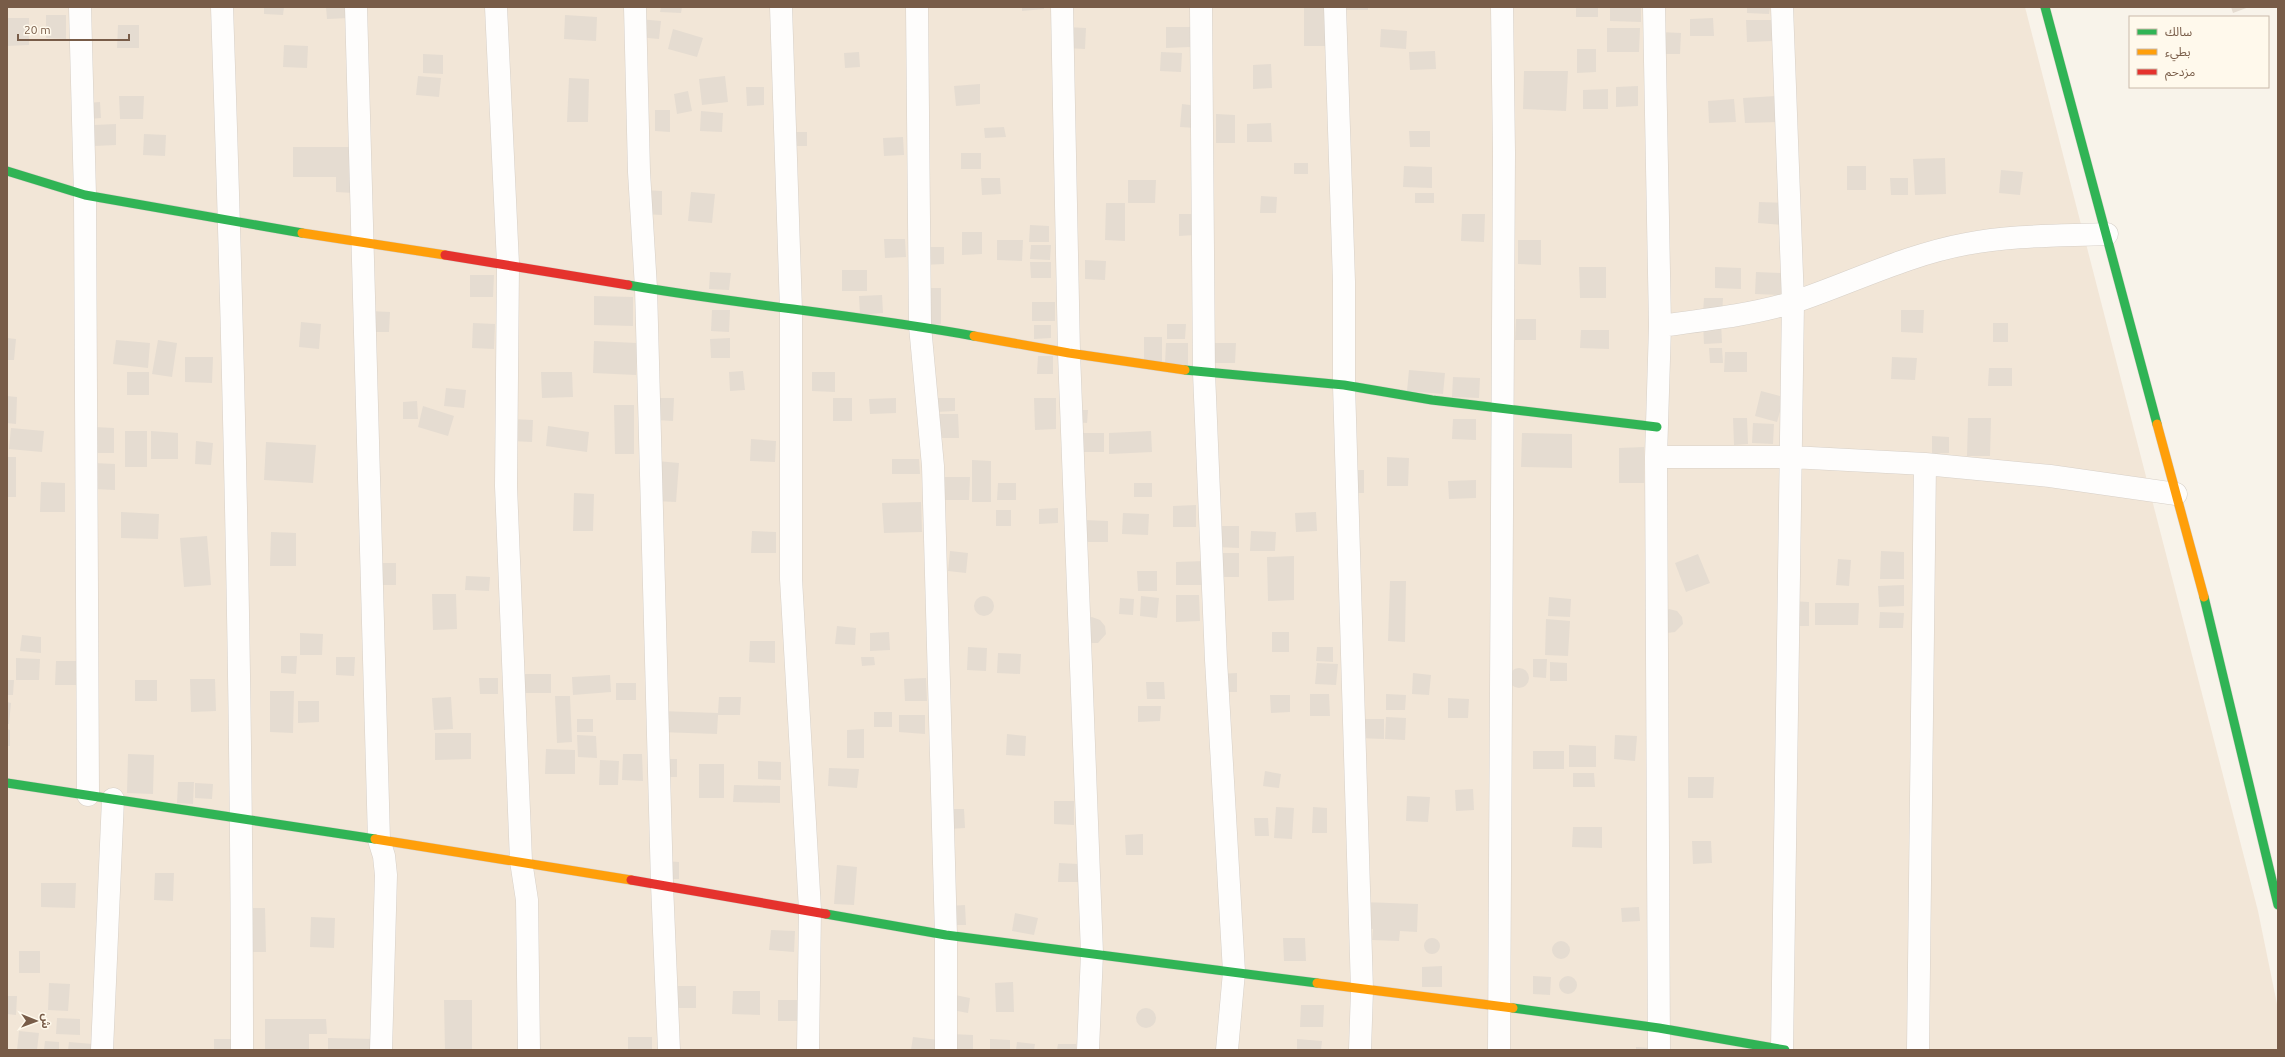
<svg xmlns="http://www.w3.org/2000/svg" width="2285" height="1057" viewBox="0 0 2285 1057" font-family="Ubuntu,'Noto Sans Arabic',sans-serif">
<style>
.residential{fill:#f2e6d7}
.building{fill:#e5dcd1}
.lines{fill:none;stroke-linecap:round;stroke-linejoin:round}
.street-casing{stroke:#d7d0c8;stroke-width:23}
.fast-casing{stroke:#d7cfc6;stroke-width:10}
.slow-casing{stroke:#d7cfc6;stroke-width:10}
.jam-casing{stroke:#d7cfc6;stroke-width:10}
.street{stroke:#fefdfc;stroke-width:22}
.fast{stroke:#30b455;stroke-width:9}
.slow{stroke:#ff9f0a;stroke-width:9}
.jam{stroke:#e5322d;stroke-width:9}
</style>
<rect width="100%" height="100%" fill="#f8f3ea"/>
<path class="residential" d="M7,7H2025L2258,911L2278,1009V1050H7Z"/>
<path class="building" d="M264,7H284L283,15L264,14Z
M326,7H348L349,18L327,19Z
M661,7H682L681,13L660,12Z
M1022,7H1044V9L1022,11Z
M1304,7H1330L1329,46H1304Z
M1342,7H1368V10H1342Z
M1576,7H1598V17H1576Z
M1610,7H1641V22L1610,21Z
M1747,7H1770L1769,14L1747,13Z
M2231,7H2249L2233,13Z
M46,15H66V39L46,38Z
M565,15L597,17L596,41L564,39Z
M7,18H29V45L7,46Z
M1713,18L1714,36H1690V19Z
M639,19L661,21L659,39L637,37Z
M1746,20H1773V41L1747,42Z
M118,25H139V48H117Z
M1066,27L1086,28L1085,49L1065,48Z
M1166,27H1190V47L1166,48Z
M1607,28H1640L1639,52H1607Z
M673,29L703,38L697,57L668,49Z
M1381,29L1407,31L1406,49L1380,47Z
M1659,32L1681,33L1680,54H1658Z
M284,45L308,46L307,68L283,67Z
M1577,49H1596V72L1577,73Z
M1435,51L1436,69L1410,70L1409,52Z
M859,52L860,67L845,68L844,53Z
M1161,52L1182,53L1181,72L1160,71Z
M423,54L443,55V74L423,73Z
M1271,64L1272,88L1253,89V65Z
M1524,71H1568L1566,111L1523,109Z
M418,76L441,78L439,97L416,95Z
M725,76L728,102L702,105L699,79Z
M569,78L589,79L588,122H567Z
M980,84V104L956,106L954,86Z
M1638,86V106L1616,107V87Z
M746,87H764V105L747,106Z
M1608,89V109H1583V90Z
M688,91L692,111L677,114L674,94Z
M119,96H144L143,119H120Z
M1776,96L1778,122L1745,123L1743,98Z
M1734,99L1736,122L1709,123L1708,101Z
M100,102L101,118L89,119L87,103Z
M1182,104L1198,106L1196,128L1180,127Z
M655,110H670V132L655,131Z
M701,111L723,113L722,132L700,131Z
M1216,114L1235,115V143H1216Z
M1271,123L1272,142H1247V124Z
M116,124V145L94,146V125Z
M1004,127L1006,137L985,138L984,128Z
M1409,131H1430V147H1410Z
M788,132H807V146H788Z
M144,134L166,135L165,156L143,155Z
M903,137L904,155L884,156L883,138Z
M293,147H354V193L336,192V177H293Z
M961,153H981V169H961Z
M1945,158L1946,194L1915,195L1913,159Z
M1294,163H1308V174H1294Z
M1404,166L1432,167V188L1403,187Z
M1847,166H1866V190H1847Z
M2001,170L2023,172L2020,195L1999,193Z
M981,178H1000L1001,194L982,195Z
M1890,178H1908V195H1891Z
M1128,180H1156L1155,203H1128Z
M643,190L662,191V215L643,214Z
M691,192L715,194L712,223L688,221Z
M1415,193H1434V203H1415Z
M1261,196L1277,197L1276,213H1260Z
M1759,202L1786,203L1784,225L1758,223Z
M1106,203H1125V241L1105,240Z
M1179,214H1195V235L1179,236Z
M1462,214H1485L1484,242L1461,241Z
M1030,225L1049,226V242H1029Z
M962,232H982V254L962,255Z
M884,239H905L906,257L885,258Z
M997,240H1023L1022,261L997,260Z
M1518,240H1541V265L1518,264Z
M1031,245H1051L1050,260L1030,259Z
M923,247H944V264L923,265Z
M1085,260L1106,261L1105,280L1085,279Z
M1030,262H1051V278H1031Z
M1579,267H1606V298H1580Z
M1715,267L1741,268V289L1715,288Z
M842,270H867V291H842Z
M710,272L731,273L729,290L709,289Z
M1756,272L1781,273V295L1755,294Z
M470,275H494L493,297H470Z
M922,288H941V324L922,325Z
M882,295L883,313L860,315L859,296Z
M594,296L633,297V326L594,325Z
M1704,298H1723L1722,315L1703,314Z
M1032,302H1055V321H1032Z
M712,310H730L729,332L711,331Z
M1901,310H1924L1923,333L1901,332Z
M369,311L390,312L389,332H368Z
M1516,319H1536V340H1515Z
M301,322L321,324L319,349L299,347Z
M1721,322L1722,343L1704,344L1703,323Z
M473,323L495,324L494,349L472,348Z
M1993,323H2008V342H1993Z
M1167,324H1186L1185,339H1167Z
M1034,325H1051V338L1034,339Z
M1581,330H1609V349L1580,348Z
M1144,337H1162V362L1144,361Z
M7,338L16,339L14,360H7Z
M730,338V358H711L710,339Z
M116,340L150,343L148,368L113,364Z
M158,340L177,343L172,377L152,374Z
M594,341L637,343L636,375L593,373Z
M1166,343H1188V365L1165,364Z
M1212,343H1236L1235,363H1212Z
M1709,348H1722L1723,363H1710Z
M1725,352H1747V372H1724Z
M1038,356H1053V374H1037Z
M185,357H213L212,383L185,382Z
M1892,357L1917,358L1915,380L1891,379Z
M1989,368H2012V386H1988Z
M1409,370L1445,373L1443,394L1407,391Z
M743,371L745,390L730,391L729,372Z
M127,372H149V395H127Z
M541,372H572L573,397L542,398Z
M812,372H835V392L812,391Z
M1453,377L1480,378L1479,398L1452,397Z
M446,388L466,390L464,408L444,406Z
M1761,391L1784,397L1777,422L1755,416Z
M7,396L17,397L16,424L7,423Z
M658,398H674L673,421L657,420Z
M833,398H852V421H833Z
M896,398V413L870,414L869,399Z
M936,398H955V411L936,412Z
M1034,398H1056V429L1035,430Z
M417,401L418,419H403V402Z
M614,405H634V454H615Z
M423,406L454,416L448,436L418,427Z
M1075,410H1088L1087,423L1075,422Z
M936,414H958L959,438H937Z
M1733,418H1747L1748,444L1734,445Z
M1968,418H1991L1990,456H1967Z
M511,419L533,420L532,442L511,441Z
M1453,419H1476V440L1452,439Z
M1753,423L1774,424L1773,444L1752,443Z
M548,426L589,432L587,452L546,446Z
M94,427L114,428V453H94Z
M11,428L44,431L42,452L9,449Z
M125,431H147V467H125Z
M151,431L178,433V459H151Z
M1151,431L1152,452L1109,454V433Z
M1075,433H1104V452H1076Z
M1522,433L1572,434V468L1521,467Z
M1932,436L1949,437V453L1932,454Z
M751,439L776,441L775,462L750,461Z
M196,441L213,443L211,465L195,464Z
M266,442L316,445L313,483L264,480Z
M1644,447V483H1619V448Z
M7,457H16V497H7Z
M1387,457L1409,458L1408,486H1387Z
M892,459H919L920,474H892Z
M972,460L991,461V502H972Z
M657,461L679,463L676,502L655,501Z
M94,463L115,464V490L94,489Z
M1350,470H1364V493H1350Z
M940,477H970L969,500H939Z
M1476,480V498L1449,499L1448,481Z
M41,482L65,483V512H40Z
M998,483H1016V500H997Z
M1134,483H1152V497H1134Z
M574,493L594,494L593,531H573Z
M921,502L922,532L884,533L882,503Z
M1196,505V527H1173V506Z
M1058,508V523L1039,524V509Z
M996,510H1011V526H996Z
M121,512L159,514L158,539L121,538Z
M1316,512L1317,531L1296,532L1295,513Z
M1123,513L1149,514L1148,535L1122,534Z
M1084,520L1108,521V542H1084Z
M1218,526H1239V548L1217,547Z
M752,531L776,532V553H751Z
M1251,531L1276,532L1275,551H1250Z
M271,532L296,533V566H270Z
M207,536L211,585L184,587L180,538Z
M950,551L968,553L966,573L948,571Z
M1881,551L1904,552V579H1880Z
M1222,553H1239V577H1222Z
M1698,554L1710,583L1686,592L1675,563Z
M1294,556V600L1268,601L1267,557Z
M1838,559L1851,560L1849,586L1836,585Z
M1204,561V585H1176V562Z
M375,563H396V585H376Z
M1137,571H1157V591H1138Z
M466,576L490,577L489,591L465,590Z
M1390,581H1406L1405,642L1388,641Z
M1904,585V606L1879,607L1878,586Z
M432,594H456L457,629L433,630Z
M1176,595H1199L1200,621L1176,622Z
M1141,596L1159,598L1157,618L1140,616Z
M974 606a10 10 0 1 1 20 0a10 10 0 1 1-20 0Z
M1549,597L1571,599L1570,617L1548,616Z
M1120,598L1134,599L1133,615L1119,614Z
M1790,601L1809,602V626H1789Z
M1815,603H1859L1858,625H1815Z
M1669,609L1677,611L1682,617L1683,624L1675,632L1667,633L1666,611Z
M1880,612L1904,613L1903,628H1879Z
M1092,617L1100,620L1105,626L1106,634L1098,643H1088V618Z
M1546,619L1570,621L1568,656L1545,655Z
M837,626L856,628L855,645L835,644Z
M889,632L890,650L870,651V633Z
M1272,632H1289V652H1272Z
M300,633L323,634L322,655H300Z
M22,635L41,637V653L20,651Z
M750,641H775V663L749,662Z
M968,647L987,648L986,671L967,670Z
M1317,647H1333V662L1316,661Z
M998,653L1021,654L1020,674L997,673Z
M281,656H297L296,674L281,673Z
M336,657H355L354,676L336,675Z
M861,657H874L875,665L862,666Z
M16,658L40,659L39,680H16Z
M1533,659H1547L1546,678L1533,677Z
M56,661H84V685H55Z
M1550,662L1567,663V681H1550Z
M1317,663L1338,664L1336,685L1315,684Z
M1509 678a10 10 0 1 1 20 0a10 10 0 1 1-20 0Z
M1237,673V692H1218V674Z
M1413,673L1431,675L1429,695L1412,694Z
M517,674H551V693H517Z
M610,675L611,692L573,695L572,677Z
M479,678H498V694H480Z
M926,678L927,701H905L904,679Z
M190,679H215L216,711L191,712Z
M7,680H14L13,695H7Z
M135,680H157V701H135Z
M1146,682H1164L1165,699H1147Z
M616,683H636V700H616Z
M270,691H294L293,733L270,732Z
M1310,694H1329L1330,716H1310Z
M1386,694L1406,695L1405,710H1386Z
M1270,695H1290V712L1271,713Z
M555,696H570L572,742L557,743Z
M451,697L453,729L434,730L432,698Z
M719,697H741L740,715H718L717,734L659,732L660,711L718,713Z
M1448,698L1469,699L1468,718H1448Z
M298,701H319V722L298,723Z
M7,702L11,703L9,724H7Z
M1138,706H1161L1160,721L1138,722Z
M874,712H892V727H874Z
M899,715H925V734L899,732Z
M1386,717L1406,718L1405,740L1385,739Z
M577,719H593V732H577Z
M1358,719H1384V739L1358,738Z
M7,729L10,730V746H7Z
M864,729V758H847V730Z
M435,733H471V759L435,760Z
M1007,734L1026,736L1025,756L1006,755Z
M577,735L596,736L597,758L578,757Z
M1615,735L1637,736L1635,761L1614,759Z
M1569,745L1596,746V767H1569Z
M546,749L575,750V774H545Z
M1533,751H1564V769H1533Z
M128,754L154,755L153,794L127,793Z
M623,754H642L643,781L622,780Z
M663,759H677V777H662Z
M600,760L619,761L618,785H599Z
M758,761L781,762V780L758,779Z
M699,764H724V798H699Z
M829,768L859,769L857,788L828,786Z
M1265,771L1281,774L1279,788L1263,786Z
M1573,773H1594L1595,787H1573Z
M1688,777H1714L1713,798H1688Z
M178,782H194L193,804L177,803Z
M195,783L213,784L212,799L195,798Z
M734,785L780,786V803L733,802Z
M1473,789L1474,810L1456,811L1455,790Z
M1407,796L1430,797L1428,822L1406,821Z
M1054,801H1074V825L1054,824Z
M1276,807L1294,808L1292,839L1274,838Z
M1313,807L1327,808V833H1312Z
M948,809H964L965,828L949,829Z
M1254,818H1268L1269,836H1255Z
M1573,827H1602V848L1572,847Z
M1143,834V855H1126L1125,835Z
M1692,841H1711L1712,863L1693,864Z
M664,861L679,862V879H665Z
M1059,863L1078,864V882H1058Z
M837,865L857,867L854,905L834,904Z
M155,873H174L173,901L154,900Z
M41,883H76L75,908L41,907Z
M1362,902L1418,904L1417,932L1400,931L1399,941L1372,940L1373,929L1361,928Z
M965,905L966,925H950L949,906Z
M1639,907L1640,921L1622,922L1621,908Z
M245,908H265L266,952H245Z
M1015,913L1038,918L1034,935L1012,931Z
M311,917L335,918L334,948L310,947Z
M771,930L795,931L794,952L769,950Z
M1283,938H1305L1306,961H1284Z
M1424 946a8 8 0 1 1 16 0a8 8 0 1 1-16 0Z
M1552 950a9 9 0 1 1 18 0a9 9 0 1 1-18 0Z
M19,951H40V973H19Z
M1442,966V987H1422V967Z
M1533,976L1551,977L1550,995L1533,994Z
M1559 985a9 9 0 1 1 18 0a9 9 0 1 1-18 0Z
M1013,982L1014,1012H996L995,983Z
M49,983L70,984L68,1011L48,1010Z
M676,986H696V1008H676Z
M733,991H760V1015L732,1014Z
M950,994L970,998L968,1013L947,1009Z
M7,996H17L16,1015L7,1014Z
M444,1000H472V1050H445Z
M778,1000H797V1021H778Z
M1301,1005H1324L1323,1027H1300Z
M1136 1018a10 10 0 1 1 20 0a10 10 0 1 1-20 0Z
M57,1018L80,1019V1035L56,1034Z
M265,1019H326L327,1034H309V1050H265Z
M19,1031L39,1033L37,1050H17Z
M951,1034L973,1035V1050H950Z
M628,1037H652V1050H628Z
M913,1037L939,1040L938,1050H911Z
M328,1038L375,1039V1050H328Z
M214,1039H233V1050H214Z
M990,1039L1010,1040V1050H990Z
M1297,1039L1322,1041L1321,1050H1297Z
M45,1041L59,1042V1050H44Z
M69,1042L93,1044L92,1050H68Z
M1017,1042L1035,1044L1034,1050H1016Z
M1058,1044H1076V1050H1057Z
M1636,1047L1649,1048V1050H1636Z"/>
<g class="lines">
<defs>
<path id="street" d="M80,7L85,195L88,795
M222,7C234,355 242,702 242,1050
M356,7L379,840L384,856L386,875L381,1050
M496,7L508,264L506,486L521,861L527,900L529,1050
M635,7L639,172L646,288L662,884L669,1050
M781,7L791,310V579L810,910L808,1050
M917,7L920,326L933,466L946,935V1050
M1062,7L1069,353L1092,953L1088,1050
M1201,7L1204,373L1216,660L1234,972L1227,1050
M1335,7L1344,282V385L1362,990L1360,1050
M1654,7L1660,326L1656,457L1659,1050
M1782,7L1793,302L1782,1050
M1660,326C1705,320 1752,315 1794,302C1851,283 1906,255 1966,244C2012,235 2060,236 2107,234
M1656,457H1791L1925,464
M102,1050L113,799
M1499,1050L1504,153L1502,7
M1918,1050L1925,464L2050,476L2176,494"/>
<path id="fast" d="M2045,7L2157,424
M7,171L85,195L302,233
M628,285C743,305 859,315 974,336
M1185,370L1344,385L1432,400L1657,427
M2204,597L2278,905
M7,783L375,839
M826,914L946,935L1317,983
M1513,1008L1659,1028L1785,1050"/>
<path id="slow" d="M302,233L445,255
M974,336L1069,353L1185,370
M2157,424L2204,597
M375,839L631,880
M1317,983L1513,1008"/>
<path id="jam" d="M445,255L628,285
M631,880L826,914"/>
</defs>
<use href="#street" class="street-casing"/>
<use href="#fast" class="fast-casing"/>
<use href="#slow" class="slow-casing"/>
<use href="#jam" class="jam-casing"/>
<use href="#street" class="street"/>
<use href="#fast" class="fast"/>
<use href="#slow" class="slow"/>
<use href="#jam" class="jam"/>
</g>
<rect width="2285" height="1057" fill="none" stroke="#785c48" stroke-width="16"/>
<rect x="2129" y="16" width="140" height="72" fill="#fff9ec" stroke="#c9baaa"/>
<rect x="2137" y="29" width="20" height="6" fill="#30b455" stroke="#c9baaa"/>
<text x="2165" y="36" font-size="12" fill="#785c48">سالك</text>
<rect x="2137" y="49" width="20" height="6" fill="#ff9f0a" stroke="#c9baaa"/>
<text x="2165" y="56" font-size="12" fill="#785c48">بطيء</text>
<rect x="2137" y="69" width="20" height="6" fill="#e5322d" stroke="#c9baaa"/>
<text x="2165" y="76" font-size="12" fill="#785c48">مزدحم</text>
<g transform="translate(36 1021) rotate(91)" stroke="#fff9ec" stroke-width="3" paint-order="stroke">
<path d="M0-3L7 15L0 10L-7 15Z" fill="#785c48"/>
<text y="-6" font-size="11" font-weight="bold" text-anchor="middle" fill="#785c48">ش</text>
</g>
<path d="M18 34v6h111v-6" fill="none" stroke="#785c48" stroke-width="2"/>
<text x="24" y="34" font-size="12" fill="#785c48" stroke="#fff9ec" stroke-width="3" paint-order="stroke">20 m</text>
</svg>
